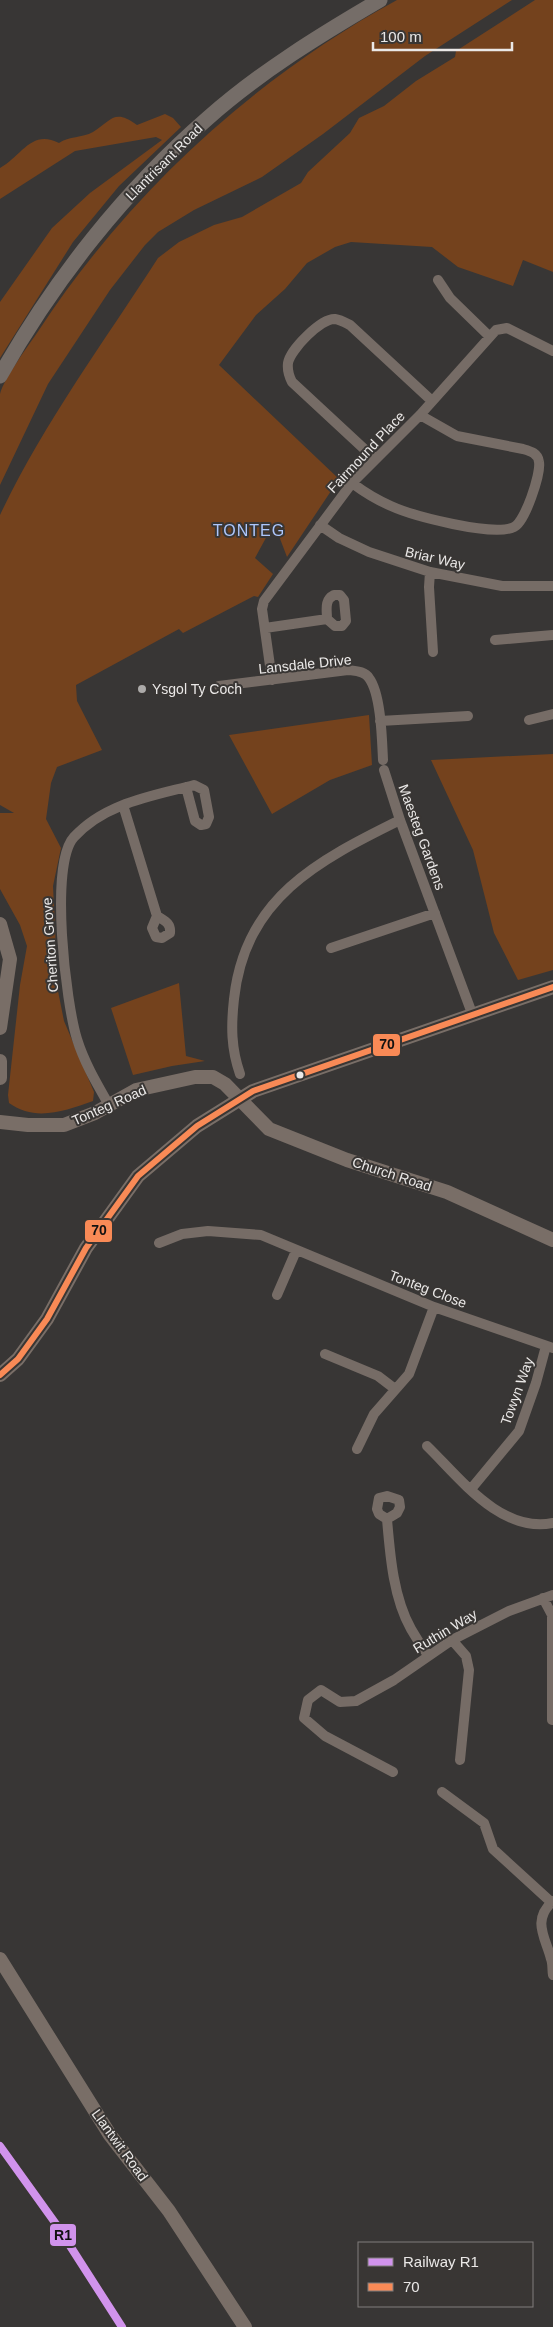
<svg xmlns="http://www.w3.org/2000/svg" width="553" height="2327" viewBox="0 0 553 2327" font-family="Helvetica,sans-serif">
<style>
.green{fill:#74421d}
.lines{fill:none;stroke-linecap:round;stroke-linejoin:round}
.street{stroke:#766c66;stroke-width:10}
.secondary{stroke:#796e67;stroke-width:14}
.primary{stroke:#756d68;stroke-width:15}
.bus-1-casing{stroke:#393634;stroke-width:10}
.bus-1{stroke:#f98a56;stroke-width:6}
.rail-1-casing{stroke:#393634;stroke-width:11}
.rail-1{stroke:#d193ec;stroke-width:8}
.poi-dot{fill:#acaaa9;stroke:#393634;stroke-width:2}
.bus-dot{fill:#eae8e7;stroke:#393634;stroke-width:2}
.labels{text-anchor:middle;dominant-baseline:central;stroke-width:4;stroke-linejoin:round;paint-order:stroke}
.street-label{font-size:14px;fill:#eae8e7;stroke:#393634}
.poi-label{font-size:14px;fill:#eae8e7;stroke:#393634;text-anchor:start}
.quarter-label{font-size:16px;letter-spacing:1px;fill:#adc6fb;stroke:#393634}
.line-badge{stroke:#393634;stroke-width:2}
.pale-badge-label{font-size:14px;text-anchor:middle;font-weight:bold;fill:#111}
</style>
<rect width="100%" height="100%" fill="#383635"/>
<path class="green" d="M397,0H512L425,56L323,134L262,177L194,210L158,232L145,245L110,290L48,384L0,485C0,464 0,442 0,421C0,413 0,402 0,394C4,378 29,345 39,330C129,193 254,78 397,0Z
M535,0H553V272L523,260L513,286L458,267L432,247L351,242L335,247L307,263L285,289L256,315L219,365L339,479L287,557L274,523L255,558L273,574L258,597L254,596L183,633L179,629L76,685L77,701L102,750L57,767L51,783L46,819L61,848L53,886L58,991L64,1021L94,1092L93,1101C65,1111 35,1122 9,1103L8,1095L20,985L27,946L20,925L0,889V813H14L0,805V515C43,424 104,342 158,258L179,242L214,225L242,217L301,183L308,172L350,133L359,118L384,106L416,81L455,57L456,51Z
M165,114L173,118L181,127L119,186L73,242L0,358V302L52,228L90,193L162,140L156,137L75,151L0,199V168C22,156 31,129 59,143C69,136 82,138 93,132C111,121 114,108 137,125Z
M369,715L372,765L330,780L272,814L229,735Z
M553,754V970L518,980L494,933L473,850L431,760Z
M179,983L186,1056L205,1061L172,1066L133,1075L111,1008Z"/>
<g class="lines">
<path class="street" d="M438,280L450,298L489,336
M375,459L292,382C289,376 287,371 288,363C290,350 321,318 335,319C341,320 346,323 350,325L432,401
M352,483C364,492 377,500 391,506C413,516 493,537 514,527C525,522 541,474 539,462C538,453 530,451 523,449L457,436L420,415
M320,525L339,538L369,552L430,572L502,586H553
M430,572L429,587L433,652
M265,628L327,619L335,626H342L346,621L344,600L340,595H334C324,600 327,610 327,619
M495,640L553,635
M272,680L262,609L264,601L352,483L420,415L496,330L507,328L553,351
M219,686L348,670C355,671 365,671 369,678C381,694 382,739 383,760
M529,720L553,714
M380,721L468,716
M384,770L400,820L473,1016
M123,805L157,916C165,921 171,923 170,933L162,938L156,937L152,928L157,916
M331,948L435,913
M240,1074C231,1048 231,1026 234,999C245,898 317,861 400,820
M109,1105C97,1084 84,1062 77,1039C66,1004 49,864 74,837C105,803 152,796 194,785L204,790L209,817L206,824L201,825L195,821L186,787
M159,1243L182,1234L208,1231L261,1235L434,1307L553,1348
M277,1295L296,1251
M325,1354L378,1376L395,1389
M427,1446C459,1477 501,1534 553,1523
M357,1449L374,1414L409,1374L434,1307
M471,1489L519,1431L536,1383L546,1346
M387,1519L397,1513L400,1507L399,1500L387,1496L379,1498L377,1509L379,1514L387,1519C390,1554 393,1597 411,1629C416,1638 422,1647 428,1655
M543,1598L552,1615V1720
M452,1640L466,1656L469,1670L460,1760
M393,1772L325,1736L304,1718L308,1700L321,1690L340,1702L356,1701L394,1680L452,1640L509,1611L553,1595
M442,1792L484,1823L493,1849L551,1902
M553,1901C531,1921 546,1938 551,1959C553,1964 552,1970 553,1975"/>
<path class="secondary" d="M0,924L10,959L0,1028
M0,1061V1078
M0,1122L28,1125H64L95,1113L136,1090L195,1077H213L225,1084L269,1129L347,1160L447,1192L553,1240
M0,1375L18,1359L47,1319L86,1248L138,1176L197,1126L253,1091L553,987
M0,1959L110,2135L169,2211L245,2327"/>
<path class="primary" d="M0,376C54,280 125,190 208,118C260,72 320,35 380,0"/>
<defs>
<path id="bus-1" d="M0,1375L18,1359L47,1319L86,1248L138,1176L197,1126L253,1091L553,987"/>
</defs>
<use href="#bus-1" class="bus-1-casing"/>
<use href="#bus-1" class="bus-1"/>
<defs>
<path id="rail-1" d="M0,2146L56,2224L122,2327"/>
</defs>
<use href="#rail-1" class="rail-1-casing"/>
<use href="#rail-1" class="rail-1"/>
</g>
<circle class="poi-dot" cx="142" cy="689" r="5"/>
<circle class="bus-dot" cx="300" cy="1075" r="4.5"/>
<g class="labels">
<g class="street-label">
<text transform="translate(164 162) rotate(-45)">Llantrisant Road</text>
<text transform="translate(366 452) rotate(-47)">Fairmound Place</text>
<text transform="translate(435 558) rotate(13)">Briar Way</text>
<text transform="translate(305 664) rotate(-6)">Lansdale Drive</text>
<text transform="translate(422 837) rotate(70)">Maesteg Gardens</text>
<text transform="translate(50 945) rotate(-94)">Cheriton Grove</text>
<text transform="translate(109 1105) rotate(-24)">Tonteg Road</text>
<text transform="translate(392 1174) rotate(18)">Church Road</text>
<text transform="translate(428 1289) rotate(21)">Tonteg Close</text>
<text transform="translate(517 1391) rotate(-70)">Towyn Way</text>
<text transform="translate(445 1631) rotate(-31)">Ruthin Way</text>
<text transform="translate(120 2145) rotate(54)">Llantwit Road</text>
</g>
<g class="poi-label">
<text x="152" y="689">Ysgol Ty Coch</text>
</g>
<g class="quarter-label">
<text x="249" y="530">TONTEG</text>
</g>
</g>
<g class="line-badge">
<rect x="372" y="1033" width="29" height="24" rx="5" fill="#f98a56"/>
<rect x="84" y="1219" width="29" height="24" rx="5" fill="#f98a56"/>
<rect x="49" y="2223" width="28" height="24" rx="5" fill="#d193ec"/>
</g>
<g class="pale-badge-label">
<text x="387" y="1049">70</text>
<text x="99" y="1235">70</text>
<text x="63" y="2240">R1</text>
</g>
<rect x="358" y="2242" width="175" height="65" fill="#393634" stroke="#807d7c"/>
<rect x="368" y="2258" width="25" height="8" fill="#d193ec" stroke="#807d7c"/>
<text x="403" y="2267" font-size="15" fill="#eae8e7">Railway R1</text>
<rect x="368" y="2283" width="25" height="8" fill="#f98a56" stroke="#807d7c"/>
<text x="403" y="2292" font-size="15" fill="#eae8e7">70</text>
<path d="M373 42v8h139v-8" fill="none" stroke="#eae8e7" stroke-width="2.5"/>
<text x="380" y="42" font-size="15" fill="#eae8e7" stroke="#393634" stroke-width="4" paint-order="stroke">100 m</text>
</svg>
